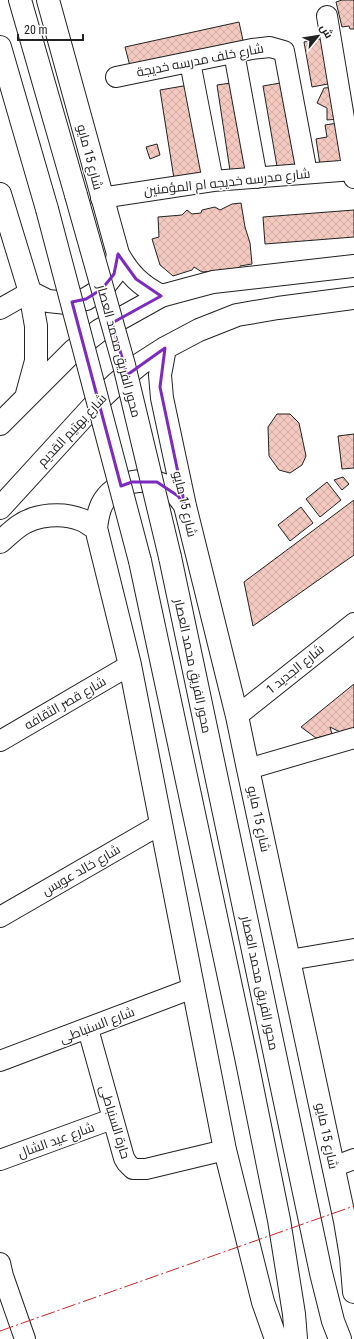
<svg xmlns="http://www.w3.org/2000/svg" width="354" height="1339" viewBox="0 0 354 1339" font-family="'Roboto Condensed',Cairo,sans-serif">
<style>
.building{fill:url(#building-cross-hatch);stroke:#222}
.lines{fill:none;stroke-linecap:round;stroke-linejoin:round}
.minor-casing{stroke:#222;stroke-width:22}
.secondary-casing{stroke:#222;stroke-width:24}
.minor{stroke:#fff;stroke-width:20}
.secondary{stroke:#fff;stroke-width:22}
.secondary-bridge-casing{stroke:#222;stroke-width:24;stroke-linecap:butt}
.secondary-bridge{stroke:#fff;stroke-width:22}
.power{stroke:#c62828;stroke-width:1;stroke-dasharray:14 3 2 3;stroke-linecap:butt}
.marked{fill:none;stroke:#7b2cbf;stroke-width:3;stroke-linejoin:round}
.labels{text-anchor:middle;dominant-baseline:central;stroke-width:3;stroke-linejoin:round;paint-order:stroke}
.street-label{font-size:13px;fill:#222;stroke:#fff}
</style>
<defs>
<pattern id="building-cross-hatch" width="8" height="8" patternUnits="userSpaceOnUse"><rect width="8" height="8" fill="#f3c9c0"/><path d="M0 0l8 8M0 8l8-8" fill="none" stroke="#d0aca5"/></pattern>
</defs>
<rect width="100%" height="100%" fill="#fff"/>
<path class="building" d="M342,0H354V29H350L349,26L342,27L336,2Z
M239,22L244,45L131,70L125,47Z
M325,38L333,83L312,87L304,42Z
M238,82L252,173L231,177L217,85Z
M286,82L302,169L278,172L263,86Z
M189,85L204,180L175,185L160,90Z
M337,87L339,119L327,120V108L317,103L324,88Z
M344,122L350,161L320,165L316,139L327,137L325,125Z
M157,144L160,155L150,159L146,147Z
M241,203L245,227L250,243L252,264L240,266V269L202,272L194,267L192,270L173,276L160,265L152,239L159,237L158,217L182,215L187,210L192,214L201,213L202,210L215,207L220,210L232,204Z
M354,210V237L265,244L263,217Z
M277,414H290L299,423L306,456L302,465L290,473L279,470L269,456L268,427Z
M354,434V468L342,469L338,436Z
M343,477L349,484L342,490L334,480Z
M327,482L341,500L320,517L306,499Z
M354,500V555L253,626L244,582Z
M301,507L313,523L290,541L278,525Z
M354,684V733L348,736L330,727L332,734L316,738L301,727Z"/>
<g class="lines">
<defs>
<path id="minor" d="M327,16L354,178
M234,53L257,178
M190,62L213,181
M116,77L252,49L270,47L284,51L307,173
M101,198L213,181L354,170
M0,309L30,292
M237,716L354,623
M0,741L130,665
M248,769L354,738
M0,917L161,824
M289,960L354,949
M88,1029L124,1158L127,1163L133,1169H146L225,1150
M0,1061L193,988
M0,1160L112,1119
M333,1167L354,1159
M0,1263L3,1276L25,1339"/>
<path id="secondary" d="M20,0L76,195
M48,0L118,254C129,274 140,285 161,296
M0,47L47,209
M0,194L30,292L36,326V361L27,394
M30,292L48,301L67,303L86,299L102,289L114,274L118,254
M165,348L160,375L162,398L185,506L237,716L248,769L345,1221L351,1257L354,1292
M0,424L73,351L100,330L161,296L213,282L354,266
M185,506C181,499 176,493 169,488C147,474 114,481 102,504C98,512 97,520 96,528L130,665L225,1150L263,1302L276,1339
M0,508L96,403L117,383L140,364L165,348L199,330L237,315L278,308L354,298
M0,542C6,537 12,531 19,526C36,514 63,512 82,520C87,522 91,526 96,528
M170,557L321,1273L333,1321L340,1339
M140,561L246,1057L279,1220L294,1314L296,1339"/>
</defs>
<use href="#minor" class="minor-casing"/>
<use href="#secondary" class="secondary-casing"/>
<use href="#minor" class="minor"/>
<use href="#secondary" class="secondary"/>
<defs>
<path id="secondary-bridge" d="M76,195L124,365L170,557
M47,209L140,561"/>
</defs>
<use href="#secondary-bridge" class="secondary-bridge-casing"/>
<use href="#secondary-bridge" class="secondary-bridge"/>
<path class="power" d="M0,1331L354,1206"/>
</g>
<path class="marked" d="M118,254L136,279L161,296L112,323L127,375L165,348L160,387L185,506L178,496L157,482H132L121,486L72,302L86,299L102,289L114,274Z"/>
<g class="labels">
<g class="street-label">
<text transform="translate(200 60) rotate(-11)">شارع خلف مدرسه خديجة</text>
<text transform="translate(90 157) rotate(75)">شارع 15 مايو</text>
<text transform="translate(227 182) rotate(-6)">شارع مدرسه خديجه ام المؤمنين</text>
<text transform="translate(119 351) rotate(75)">محور الفريق محمد العصار</text>
<text transform="translate(72 430) rotate(-47)">شارع بهتيم القديم</text>
<text transform="translate(185 504) rotate(77)">شارع 15 مايو</text>
<text transform="translate(193 666) rotate(78)">محور الفريق محمد العصار</text>
<text transform="translate(295 669) rotate(-39)">شارع الجديد 1</text>
<text transform="translate(65 703) rotate(-30)">شارع قصر الثقافه</text>
<text transform="translate(259 819) rotate(78)">شارع 15 مايو</text>
<text transform="translate(81 870) rotate(-30)">شارع خالد عويس</text>
<text transform="translate(260 983) rotate(78)">محور الفريق محمد العصار</text>
<text transform="translate(97 1025) rotate(-21)">شارع السنباطى</text>
<text transform="translate(115 1122) rotate(73)">حارة السنباطى</text>
<text transform="translate(327 1136) rotate(78)">شارع 15 مايو</text>
<text transform="translate(56 1140) rotate(-20)">شارع عيد الشال</text>
</g>
</g>
<g transform="translate(318 36) rotate(60)" stroke="#ffffff" stroke-width="3" paint-order="stroke">
<path d="M0-3L7 15L0 10L-7 15Z" fill="#222222"/>
<text y="-6" font-size="11" font-weight="bold" text-anchor="middle" fill="#222222">ش</text>
</g>
<path d="M18 34v6h65v-6" fill="none" stroke="#222222" stroke-width="2"/>
<text x="24" y="34" font-size="12" fill="#222222" stroke="#ffffff" stroke-width="3" paint-order="stroke">20 m</text>
</svg>
